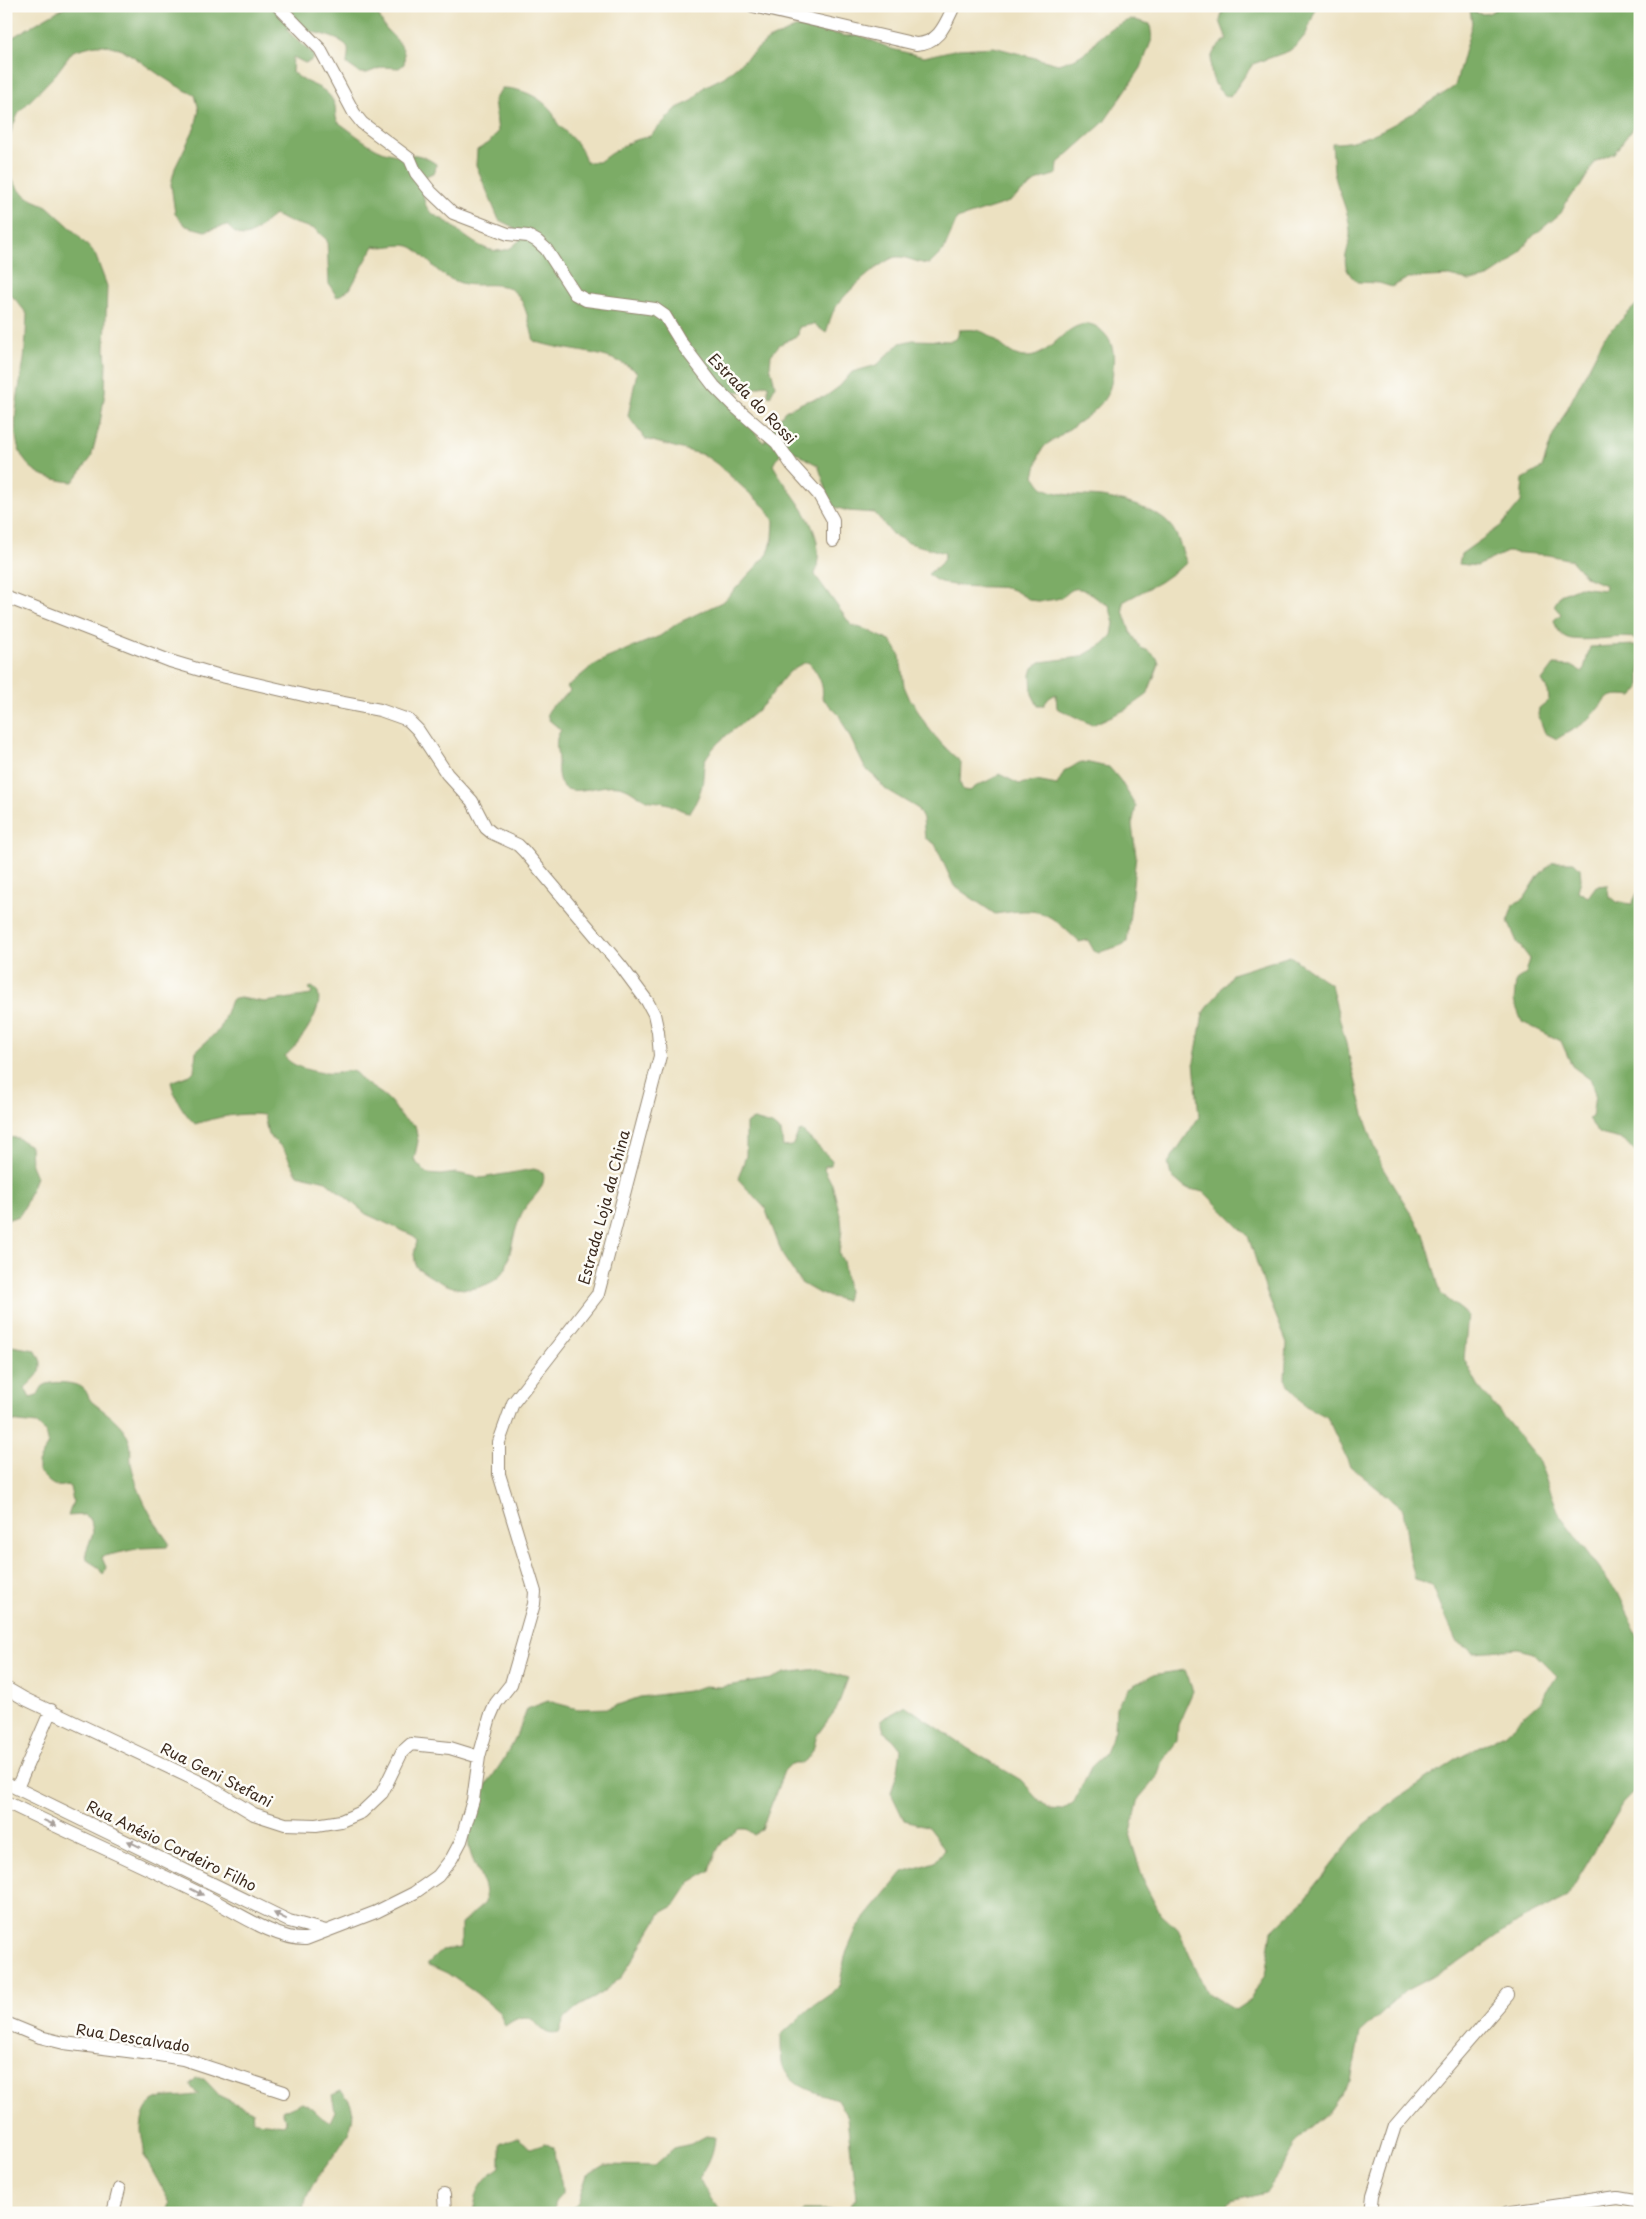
<svg xmlns="http://www.w3.org/2000/svg" width="1646" height="2219" viewBox="0 0 1646 2219" font-family="'Playpen Sans',sans-serif">
<style>
.forest{fill:#7bac66;stroke:#5b6b42}
.lines{fill:none;stroke-linecap:round;stroke-linejoin:round}
.minor-casing{stroke:#948670;stroke-width:14}
.minor{stroke:#fff;stroke-width:12}
.oneway{fill:#a79f9a}
.labels{text-anchor:middle;dominant-baseline:central;stroke-width:5;stroke-linejoin:round;paint-order:stroke}
.street-label{font-size:15px;fill:#3b2a1e;stroke:#fdfcf7}
</style>
<rect width="100%" height="100%" fill="#fdfcf7"/>
<filter id="ink" filterUnits="userSpaceOnUse"><feTurbulence type="fractalNoise" baseFrequency=".02" numOctaves="2"/><feDisplacementMap in="SourceGraphic" scale="10" xChannelSelector="R" yChannelSelector="G"/><feConvolveMatrix kernelMatrix="1 2 1 2 8 2 1 2 1" color-interpolation-filters="sRGB"/></filter>
<filter id="wash" filterUnits="userSpaceOnUse"><feTurbulence type="fractalNoise" baseFrequency=".0096" numOctaves="4" result="noise"/><feDisplacementMap in="SourceGraphic" scale="20" xChannelSelector="R" yChannelSelector="G"/><feGaussianBlur stdDeviation="1.12" result="paint"/><feColorMatrix in="noise" values="0 0 0 0 0 0 0 0 0 0 0 0 0 0 0 0 0 1.4 0 .05"/><feComposite in="paint" operator="in"/></filter>
<g filter="url(#wash)">
<rect width="100%" height="100%" fill="#ece1c1"/>
<path class="forest" d="M66,6H374C378,13 381,22 386,29C396,40 407,46 404,64L399,68L383,67L367,73H360L347,64C347,60 349,53 348,48C344,36 298,29 286,28C293,39 307,45 314,57L311,61L305,63L293,57L292,72C298,76 303,81 309,83C320,88 329,91 334,103C337,109 334,116 338,122C354,133 372,150 392,154C412,159 412,148 436,164L435,172L426,176C426,183 422,193 424,199C427,216 440,216 450,224C465,236 487,257 508,249C512,248 517,242 520,240L513,227L499,220L476,165L477,150L489,143L498,132L494,100L502,88C520,88 539,96 551,110C554,114 555,120 558,124C569,137 582,144 586,162H599L610,154L632,141L650,136L677,108L692,101L704,87L724,77L768,40L795,28L804,27L846,36L859,35L892,49L924,57L958,49L994,47L1058,64L1074,59L1088,51L1097,39L1111,28L1131,19L1150,24L1152,39L1141,68L1104,122L1058,163L1057,174L1038,180L1009,202L957,219L944,250L930,264C918,264 907,256 896,257C883,259 843,295 836,307C831,314 829,324 826,333L814,324L799,327L798,335L779,345L771,355L770,366L775,385L770,397L768,396V385L765,384L748,392L733,391L728,400L764,443L769,432L785,411L806,401L825,397L840,386L852,372L877,365L900,343L913,340L951,341L957,338L959,330C964,330 970,329 975,330C995,332 1007,359 1028,357C1051,356 1063,325 1087,324C1096,324 1103,331 1108,338C1114,347 1114,358 1113,368C1112,409 1084,416 1057,438C1053,441 1047,443 1044,447C1038,454 1037,467 1034,476C1037,479 1040,486 1044,488C1061,497 1083,495 1101,497C1122,500 1155,509 1169,524C1179,534 1181,551 1187,563L1160,582L1123,602V611L1130,631L1141,648L1149,651L1157,658L1159,664L1147,695L1127,709L1092,725L1057,708L1056,694L1049,698L1043,706H1038L1032,694L1031,675L1033,668L1040,662L1081,657L1103,644L1112,635L1114,623L1109,605C1098,602 1091,591 1080,589C1070,587 1068,595 1060,598C1054,600 1043,601 1037,601C1026,601 1017,589 1006,588C984,585 943,591 928,574C935,568 945,563 945,553L909,543L892,534L875,513L848,511L831,506L827,500L826,488L818,465C806,460 795,450 783,448C781,455 776,458 773,465C794,502 829,529 815,575L851,625L867,630L892,642L900,656L904,686L911,702L914,703C924,726 942,746 961,762L960,783L963,790L970,791C978,783 990,782 999,774L1019,784L1036,781L1057,785L1065,770C1072,769 1077,762 1083,762C1092,763 1100,766 1109,767L1120,780L1136,806L1132,825L1136,855L1127,942C1119,948 1108,948 1099,953L1094,951L1088,940L1079,942C1046,910 1041,907 995,914L954,886L935,844L925,838L923,819L917,808L885,789L876,778L865,768L839,715L822,698C825,685 817,671 808,662C784,668 778,690 762,706C745,724 719,736 706,758C703,765 704,770 703,777C703,788 696,803 690,812C681,812 674,805 665,803C658,801 649,802 643,798C636,795 630,789 623,787C597,779 554,812 558,762C558,749 553,741 561,730L549,720L547,714C552,703 562,700 570,691L567,687L591,667L605,659L660,636L678,623L724,601L768,554L773,538L774,521L766,508L717,464L704,455L645,439L628,416L637,372C608,349 567,353 534,341C530,327 527,308 519,297C504,277 481,289 461,283C456,281 448,279 444,275C433,269 419,248 409,246C397,243 386,249 374,246L350,289L337,297L329,284L327,240L315,229L287,221L275,215C258,224 248,251 227,225L205,231L186,226L175,214L171,184L175,168L195,127L199,110L195,95C179,88 165,79 151,69C136,59 123,46 103,45C93,44 82,49 73,51L55,75L19,112L12,128L6,151V41Z
M1224,6H1314L1315,11L1306,34L1297,45L1289,51L1253,64L1230,97C1213,93 1205,64 1215,50C1218,46 1223,42 1227,39L1220,21Z
M1499,6H1640V119L1614,153L1596,161L1580,187L1568,199L1561,213L1533,236L1511,262L1485,279L1469,281L1449,276L1408,278L1392,287L1379,283L1357,282C1335,262 1351,253 1350,231C1349,210 1337,191 1334,171C1333,162 1333,152 1332,143C1363,145 1404,119 1428,103C1437,97 1446,93 1455,86L1472,23L1470,10C1482,16 1490,15 1499,6Z
M6,169L19,190L31,199L47,206L70,227L95,254L107,286L105,349L106,364L105,392L100,423L91,458L73,482C0,476 13,422 24,360C26,345 26,329 27,314L16,300L6,291Z
M1640,301V639C1617,634 1595,642 1572,639C1562,638 1556,629 1554,620L1561,614L1554,606L1560,595L1579,587L1604,590L1605,585L1586,577L1571,560L1549,555L1507,552L1477,566L1459,564L1461,554L1502,525L1521,502L1523,479L1542,468L1552,438L1605,336Z
M1640,641V688L1633,696C1605,693 1608,698 1591,717C1583,726 1567,732 1557,739L1545,733L1538,715L1539,708L1549,700L1548,691L1542,681L1554,665L1571,666L1583,672L1590,647L1636,645Z
M1553,862H1574L1580,868L1581,879L1578,891L1588,897L1596,886L1607,885L1609,896L1616,902L1632,904L1640,887V1157L1624,1140L1600,1134L1588,1119L1592,1117L1595,1095L1591,1080L1572,1066L1561,1041L1522,1022L1514,1001L1516,980L1526,973L1530,959L1517,942L1508,921L1513,904L1524,899L1539,875Z
M1290,956L1331,985L1366,1122L1382,1167L1424,1234L1441,1294L1468,1315L1464,1359L1478,1386L1538,1459L1560,1516L1616,1591L1640,1640V1787L1623,1804L1567,1897L1517,1922L1457,1964L1406,1991L1360,2034L1351,2081L1330,2111L1296,2140L1282,2170L1266,2192L1231,2200L1223,2213H801L803,2210H846L856,2198L847,2117L837,2099C818,2093 786,2086 782,2062C781,2054 781,2044 781,2035L809,2009L839,1988L845,1956L857,1928L903,1872L935,1862L945,1849L927,1826L904,1820L891,1793L898,1770L901,1749L893,1739L884,1732L881,1720L906,1706L967,1748L1021,1780L1041,1802L1051,1809L1063,1810L1074,1802L1091,1767L1104,1755L1115,1730L1116,1707L1130,1688L1152,1675L1185,1670L1193,1691L1178,1725L1177,1741L1162,1761L1157,1777L1139,1798L1130,1837L1145,1885L1160,1913L1178,1930L1207,1993L1235,2010L1250,2000L1265,1974L1272,1931L1305,1899L1363,1825L1394,1801L1455,1760L1504,1734L1541,1701L1557,1676L1534,1653L1517,1649L1474,1652L1456,1641L1432,1585L1415,1579L1410,1558L1403,1509L1350,1466L1327,1417L1304,1405L1285,1379L1287,1343L1267,1294L1248,1236L1204,1192L1185,1188L1171,1176L1168,1163L1199,1117L1194,1062L1203,1014L1232,974Z
M312,987C334,998 297,1047 285,1056C290,1068 324,1075 337,1073C343,1073 346,1069 352,1071C357,1073 359,1077 363,1081C371,1088 381,1092 388,1099C401,1112 395,1116 415,1125L418,1141L414,1160L427,1174L441,1175L456,1173L481,1178L534,1169L543,1172C548,1190 528,1199 521,1215C514,1231 511,1251 506,1268C501,1277 495,1281 485,1285C459,1296 438,1282 416,1267L414,1254L417,1241L414,1236L366,1214L326,1181L297,1174L283,1148L268,1135L264,1115C240,1112 218,1117 195,1124C183,1112 175,1099 171,1082L190,1075L194,1071L196,1051L220,1029L231,1000L240,998L265,1002L311,995L312,992L309,988Z
M754,1120L772,1125L781,1132L783,1147L792,1146L799,1132L802,1131L832,1160L831,1165L825,1166L824,1169L832,1184L841,1218L842,1229L839,1254L843,1261L848,1291L846,1301L820,1294L801,1283L783,1256L765,1208L738,1179L746,1156V1123Z
M6,1137L18,1138L30,1146L31,1165L36,1177L23,1210L19,1216L6,1220Z
M12,1346L35,1350C48,1369 38,1375 25,1388L30,1398L37,1396C39,1393 41,1388 43,1386C51,1380 77,1382 84,1389C88,1393 88,1398 92,1402C105,1412 124,1424 129,1440C132,1447 130,1456 131,1463C137,1493 151,1518 169,1543L167,1547L141,1548L104,1556L102,1558L106,1567L103,1575L98,1567L87,1560L86,1552L93,1533L91,1520L84,1515L68,1516L73,1501L70,1487L67,1485C53,1490 48,1480 38,1471V1463L48,1445L45,1432L37,1424L10,1421L6,1418V1347Z
M817,1669L848,1678L837,1708L817,1735L813,1750L809,1757L800,1764H791L784,1771L762,1829L754,1835L746,1829H739C720,1841 716,1849 710,1871L690,1882L674,1906L661,1913L622,1977L596,1997L579,2006L564,2020L559,2033C533,2040 540,2000 505,2026L499,2012L476,1993L447,1973L427,1964L442,1950L461,1948V1924L485,1903C488,1877 467,1863 468,1834C470,1805 487,1785 502,1762C512,1746 521,1727 527,1709L548,1701L578,1709L609,1708L640,1697L688,1691L704,1686L720,1687L771,1679L785,1673Z
M196,2079H204L220,2096L252,2111L253,2120L256,2122L284,2125L286,2121L282,2111L302,2102C315,2107 318,2118 330,2122L335,2111L332,2095L341,2091C383,2129 298,2176 305,2213H167L170,2203L144,2156C145,2146 141,2138 141,2129C144,2087 173,2101 199,2094L191,2087V2084Z
M706,2136L715,2137C714,2153 708,2165 699,2178L710,2199L721,2211L734,2213H473C477,2189 480,2181 500,2167V2144L517,2137L531,2148L545,2143L554,2148C554,2165 563,2177 562,2193L555,2201V2211L568,2212L578,2202L587,2175L604,2165L654,2166L674,2148L691,2144Z"/>
</g>
<g filter="url(#ink)">
<g class="lines">
<defs>
<path id="minor" d="M278,6L320,49L354,113L362,123L410,159L416,173L431,192L453,213L508,234L528,236L537,241L546,249L575,294L586,300L648,308L655,309L665,316L682,344L714,386L734,406L777,443L792,465L819,495L833,520V541
M753,6L916,44C939,43 945,25 954,6
M6,597L170,661L217,675L312,697L380,710L408,720L418,730L447,774L472,801L486,828L492,833L518,845L524,851L621,966L647,1001L654,1014L658,1032L660,1056L598,1294L513,1403L499,1442V1474L535,1592L534,1604L511,1684L496,1703L490,1717L479,1757L473,1800L461,1841L452,1858L438,1876L414,1893L376,1912L306,1939C277,1941 230,1908 203,1895C138,1863 71,1834 6,1802
M6,1688L25,1699L206,1785L254,1814L285,1824L316,1825L341,1821L362,1812L382,1793L402,1752L411,1744L450,1748L479,1757
M6,1783L289,1921L326,1931
M17,1788L51,1710
M6,2023L40,2037L64,2043L159,2055L183,2059L284,2092
M444,2195L445,2213
M113,2213L119,2189
M1371,2213L1373,2195L1395,2126L1508,1995
M1505,2213L1617,2197L1640,2201"/>
</defs>
<use href="#minor" class="minor-casing"/>
<use href="#minor" class="minor"/>
</g>
<defs><path id="oneway-solid" d="M-6-.8H1V-3.2L6.5 0L1 3.2V.8H-6Z" transform="scale(1.25)"/></defs>
<g class="oneway">
<use href="#oneway-solid" transform="translate(50 1823) rotate(25)"/>
<use href="#oneway-solid" transform="translate(134 1844) rotate(-154)"/>
<use href="#oneway-solid" transform="translate(197 1892) rotate(26)"/>
<use href="#oneway-solid" transform="translate(280 1916) rotate(-154)"/>
</g>
</g>
<g class="labels">
<g class="street-label">
<text transform="translate(753 398) rotate(46)">Estrada do Rossi</text>
<text transform="translate(603 1207) rotate(-75)">Estrada Loja da China</text>
<text transform="translate(217 1774) rotate(27)">Rua Geni Stefani</text>
<text transform="translate(172 1845) rotate(26)">Rua Anésio Cordeiro Filho</text>
<text transform="translate(133 2037) rotate(9)">Rua Descalvado</text>
</g>
</g>
<rect width="1646" height="2219" fill="none" stroke="#fdfcf7" stroke-width="25"/>
</svg>
